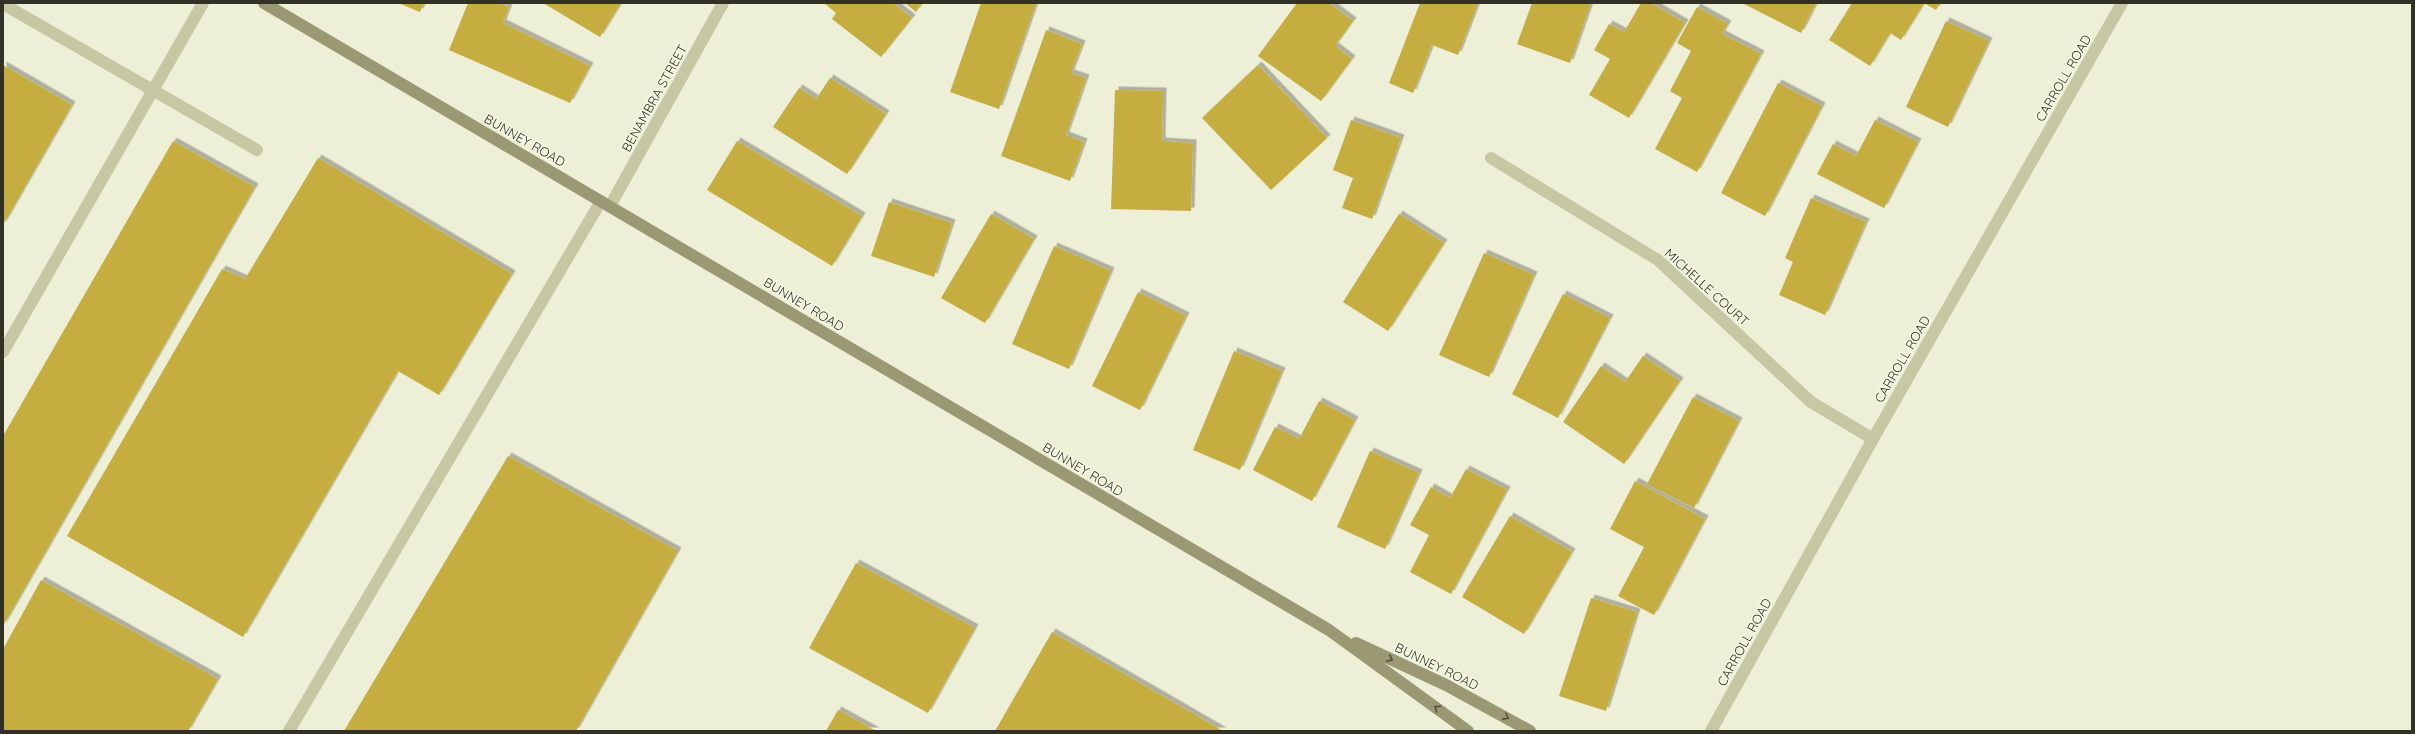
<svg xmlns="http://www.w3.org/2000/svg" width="2415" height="734" viewBox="0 0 2415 734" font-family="Quicksand,sans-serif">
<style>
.building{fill:#c5ad3f;filter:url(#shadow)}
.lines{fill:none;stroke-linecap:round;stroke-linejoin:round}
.lane{stroke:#c6c7a3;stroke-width:12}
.street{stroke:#c6c7a3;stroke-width:12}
.secondary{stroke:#9b9974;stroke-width:12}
.oneway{stroke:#52503d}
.labels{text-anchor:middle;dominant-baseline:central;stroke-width:3;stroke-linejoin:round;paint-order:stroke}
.street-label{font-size:13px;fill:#323125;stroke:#f5f8e2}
</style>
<defs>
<filter id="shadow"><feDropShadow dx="3.5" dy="-3.5" stdDeviation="0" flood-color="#0004"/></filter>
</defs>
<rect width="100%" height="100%" fill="#edf0d6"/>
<path class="building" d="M398,3H424L420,12Z
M468,3H499L509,7L503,23L590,66L570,103L449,50Z
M543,3H621L600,37Z
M824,3H893L912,18L881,57L832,19L836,13Z
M905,3H922L916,12Z
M981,3H1036L999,109L950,92Z
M1297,3H1329L1353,21L1335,46L1352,59L1321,101L1258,56Z
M1420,3H1478L1458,55L1432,45L1413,93L1389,83Z
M1532,3H1591L1570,63L1517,44Z
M1641,3H1651L1685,23L1629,118L1589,95L1610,59L1594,50L1609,24L1624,32Z
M1742,3H1816L1801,33Z
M1852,3H1924L1901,40L1890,33L1870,66L1829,40Z
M1924,3H1940L1936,10Z
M1697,7L1728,24L1722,34L1761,54L1697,172L1655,149L1682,98L1670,91L1691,51L1677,43Z
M1946,21L1989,41L1948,127L1906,107Z
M1046,30L1082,44L1071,73L1086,78L1066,135L1084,142L1070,181L1001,156Z
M3,65L72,105L3,225Z
M1258,65L1327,138L1271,190L1202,118Z
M830,78L886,114L847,174L773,127L799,88L816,99Z
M1778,83L1822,106L1765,216L1721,193Z
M1115,90L1163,91L1162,141L1193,143L1191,211L1111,209Z
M1351,120L1401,138L1372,219L1342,208L1353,178L1333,170Z
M1875,120L1918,142L1884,208L1817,174L1833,144L1856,156Z
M173,141L255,187L3,626V436Z
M737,141L862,216L832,266L707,190Z
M318,158L512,274L439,395L398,371L243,637L67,536L222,269L245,279Z
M1811,198L1866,222L1825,315L1779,295L1793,262L1785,258Z
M889,202L952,223L934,277L871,256Z
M991,214L1034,239L985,323L941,298Z
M1399,214L1444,243L1388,331L1343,302Z
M1054,246L1111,271L1069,369L1012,344Z
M1484,253L1534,275L1489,377L1439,355Z
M1138,292L1186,316L1140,410L1092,386Z
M1563,294L1610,318L1558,418L1512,394Z
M1234,351L1282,371L1240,470L1193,450Z
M1643,356L1680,381L1624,464L1563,422L1601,366L1625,382Z
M1693,397L1739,421L1694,508L1647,484Z
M1319,401L1355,420L1312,501L1253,470L1275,427L1299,439Z
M1370,451L1419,473L1385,549L1337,527Z
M508,456L678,551L576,731H344Z
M1466,469L1507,490L1451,594L1410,572L1429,535L1410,525L1431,487L1450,498Z
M1635,481L1705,519L1654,615L1618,596L1644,547L1610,529Z
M1510,516L1572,552L1524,634L1462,597Z
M856,563L975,628L928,713L809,648Z
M41,580L218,679L188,731H3V649Z
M1591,598L1637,612L1606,711L1559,696Z
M1052,632L1223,731H995Z
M838,710L876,731H826Z"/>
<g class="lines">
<path class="lane" d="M3,4L257,150
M3,352L203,3
M289,731L601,201"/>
<path class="street" d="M1491,158L1658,260L1811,402L1873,439
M610,206L723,3
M1711,731L1873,439L2122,3"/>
<path class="secondary" d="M264,3L1329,630L1468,731
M1356,643L1446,685L1530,731"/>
</g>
<defs><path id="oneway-chevron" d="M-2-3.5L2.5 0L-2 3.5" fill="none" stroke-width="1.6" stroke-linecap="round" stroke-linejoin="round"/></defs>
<g class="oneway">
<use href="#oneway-chevron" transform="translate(1390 659) rotate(25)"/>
<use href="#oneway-chevron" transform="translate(1437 708) rotate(-144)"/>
<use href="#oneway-chevron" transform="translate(1506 717) rotate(29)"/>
</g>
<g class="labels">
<g class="street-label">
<text transform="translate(2063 78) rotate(-60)">CARROLL ROAD</text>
<text transform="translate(654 98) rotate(-61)">BENAMBRA STREET</text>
<text transform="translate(525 140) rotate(30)">BUNNEY ROAD</text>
<text transform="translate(1707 287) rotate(42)">MICHELLE COURT</text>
<text transform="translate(804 304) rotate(31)">BUNNEY ROAD</text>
<text transform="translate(1902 359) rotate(-60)">CARROLL ROAD</text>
<text transform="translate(1083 469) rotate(31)">BUNNEY ROAD</text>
<text transform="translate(1744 642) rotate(-61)">CARROLL ROAD</text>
<text transform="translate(1437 666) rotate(26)">BUNNEY ROAD</text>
</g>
</g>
<rect width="2415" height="734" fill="none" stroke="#323125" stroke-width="8"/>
</svg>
